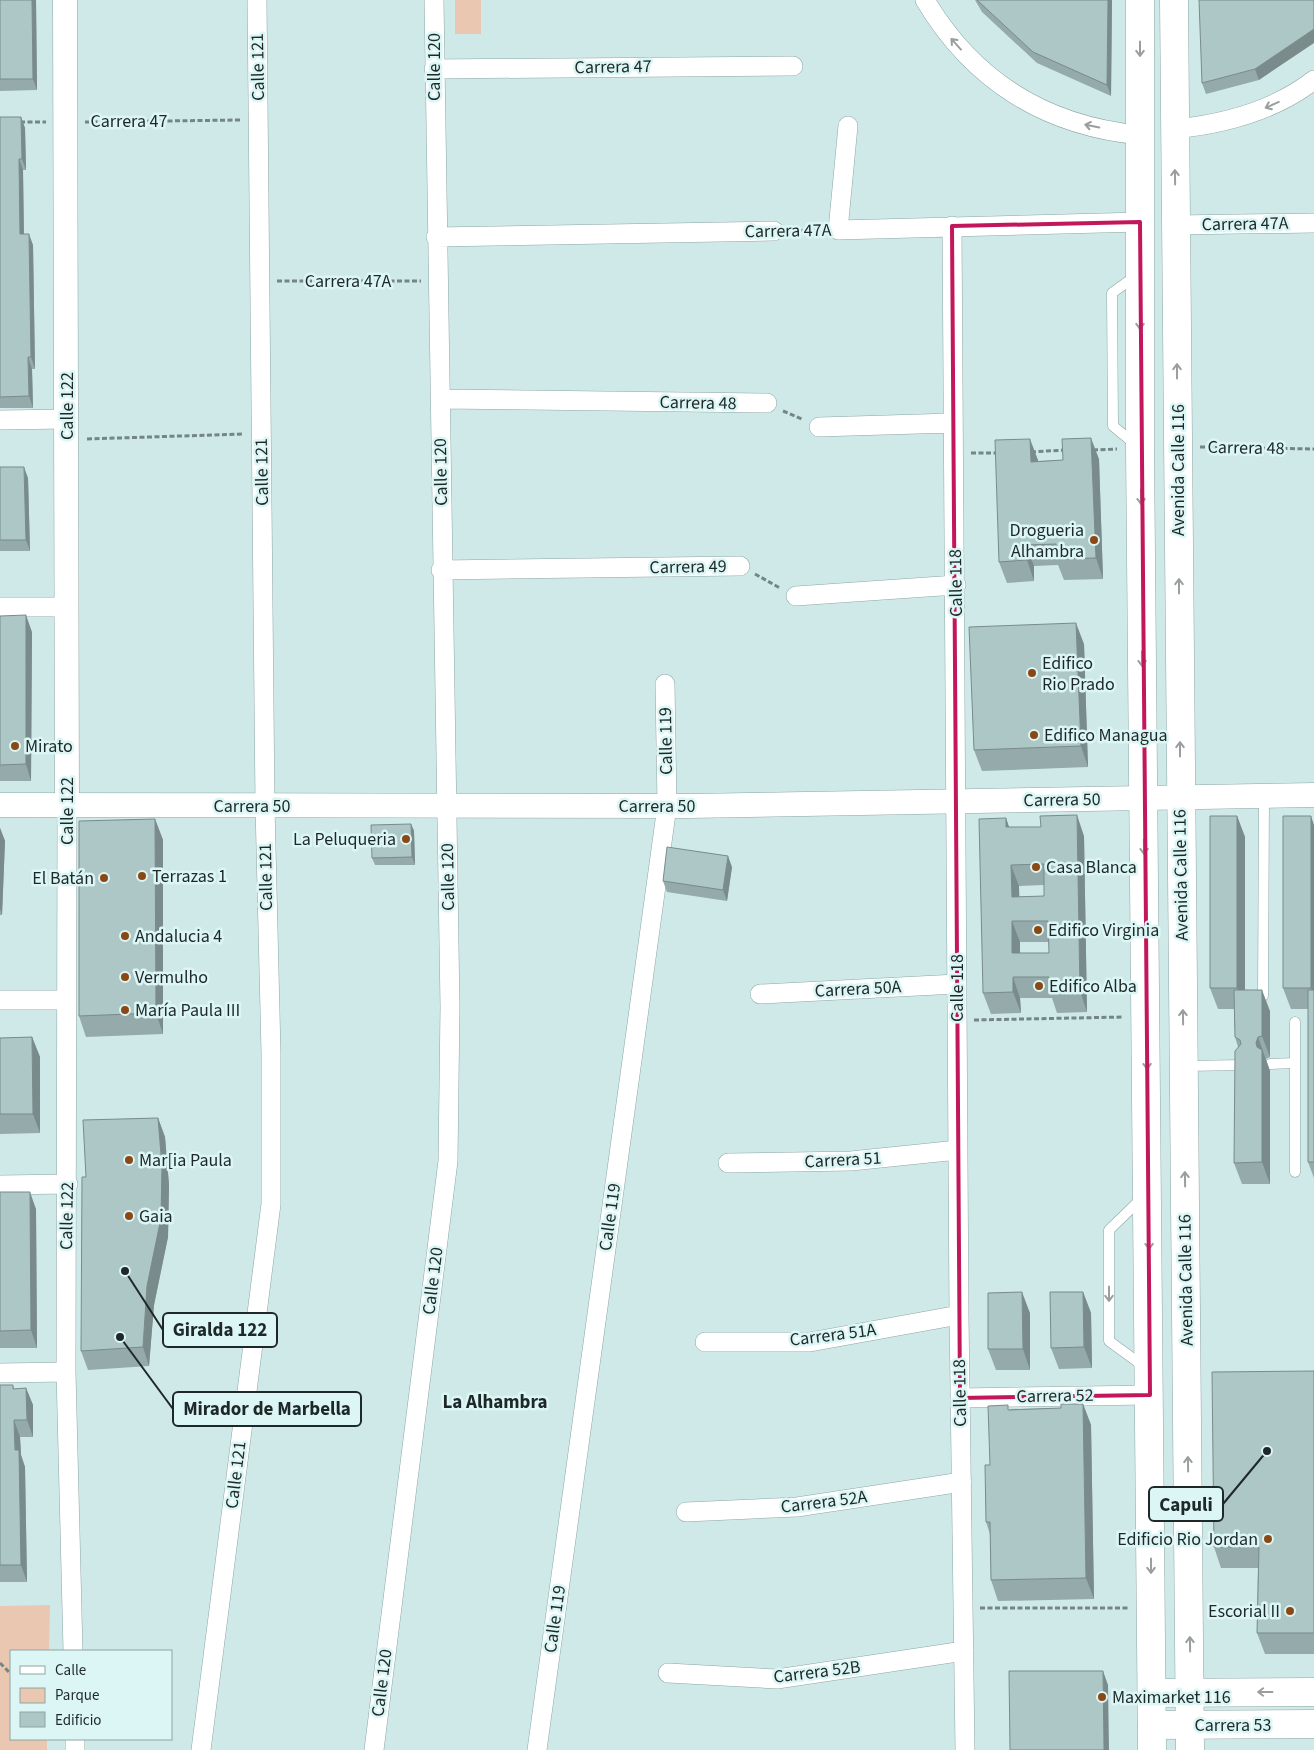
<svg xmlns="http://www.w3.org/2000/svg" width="1314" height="1750" viewBox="0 0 1314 1750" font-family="'Source Sans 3',sans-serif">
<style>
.green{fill:#eac7b0}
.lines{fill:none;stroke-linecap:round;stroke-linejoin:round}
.service-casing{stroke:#8da6a6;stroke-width:11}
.minor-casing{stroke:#8da6a6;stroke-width:20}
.tertiary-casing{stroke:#8da6a6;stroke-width:25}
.secondary-casing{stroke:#8da6a6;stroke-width:29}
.primary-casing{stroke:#8da6a6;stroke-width:29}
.path{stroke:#748585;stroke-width:3;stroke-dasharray:5 2.5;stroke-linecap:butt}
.service{stroke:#fff;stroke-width:10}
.minor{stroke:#fff;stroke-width:19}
.tertiary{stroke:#fff;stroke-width:24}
.secondary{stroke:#fff;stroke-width:28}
.primary{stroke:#fff;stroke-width:28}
.wall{fill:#95aaaa;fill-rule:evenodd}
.shaded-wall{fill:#798b8b}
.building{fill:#adc6c6;stroke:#798b8b;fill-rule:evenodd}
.oneway{stroke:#9a9e9e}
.marked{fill:none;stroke:#c2185b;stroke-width:4;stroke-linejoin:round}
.poi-dot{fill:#8a4914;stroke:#dcf6f6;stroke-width:2}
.labels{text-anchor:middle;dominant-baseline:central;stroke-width:5;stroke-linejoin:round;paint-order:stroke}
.street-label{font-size:18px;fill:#1e2828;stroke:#dcf6f6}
.poi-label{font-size:18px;fill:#1e2828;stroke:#dcf6f6;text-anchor:start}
.neighbourhood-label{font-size:19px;font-weight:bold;fill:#1e2828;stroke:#dcf6f6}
.leader{fill:none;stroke:#1e2828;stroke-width:2}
.callout-dot{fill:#1e2828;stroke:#dcf6f6;stroke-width:2}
.callout{fill:#dcf6f6;stroke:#1e2828;stroke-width:2}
.callout-label{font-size:19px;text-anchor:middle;font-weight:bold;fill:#1e2828}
</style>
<rect width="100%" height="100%" fill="#cfe9e9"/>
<path class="green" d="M455,0H481V34H455Z
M50,1605L49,1651H11V1739H47V1750H0V1606Z"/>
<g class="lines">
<defs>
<path id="service" d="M1136,445L1113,426L1112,293L1137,275
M1263,996L1264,796
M1295,1022V1172
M1270,1064L1295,1063
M1186,1066L1242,1065
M1142,1198L1109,1230V1341L1146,1368"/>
<path id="minor" d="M925,0C973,81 1046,126 1140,135
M434,69L793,66
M848,126L838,230L1140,222
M1175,129C1224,124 1274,111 1314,80
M1176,225L1314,223
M952,226L959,1315L965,1750
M436,237L774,231
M440,399L767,403
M0,420L67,419
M819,427L952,423
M441,570L740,566
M796,596L956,585
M0,607H68
M67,805L66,1372L73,1651
M760,994L957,984
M0,1000H67
M728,1163L851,1161L958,1150
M0,1185L68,1184
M705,1342H810L959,1315
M0,1373L66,1372
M960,1398L1150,1395
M686,1512L797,1507L962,1482
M668,1673L777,1679L964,1651
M75,1739V1750
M201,1750L271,1204V1053L265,806L257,0
M374,1750L448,1161L450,1007L434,0
M537,1750L667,806L665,684"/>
<path id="tertiary" d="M65,0L67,805
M0,805L689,806L1314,795"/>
<path id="secondary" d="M1152,1693L1314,1692
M1152,1725L1314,1724"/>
<path id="primary" d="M1140,0V448L1152,1750
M1174,0L1190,1750"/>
</defs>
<use href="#service" class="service-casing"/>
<use href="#minor" class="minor-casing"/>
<use href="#tertiary" class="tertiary-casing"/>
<use href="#secondary" class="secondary-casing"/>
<use href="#primary" class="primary-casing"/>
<path class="path" d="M20,122H46
M85,122L241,120
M792,231L821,230
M277,281H421
M783,411L802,419
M87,439L243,434
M1200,447L1314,449
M1093,450L1117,449
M1031,452L1065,450
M971,453H997
M755,574L780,588
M974,1020L1123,1017
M980,1608H1128
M0,1663L11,1674"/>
<use href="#service" class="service"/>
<use href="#minor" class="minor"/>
<use href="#tertiary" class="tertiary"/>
<use href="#secondary" class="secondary"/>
<use href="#primary" class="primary"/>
</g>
<path class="wall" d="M0,0H36L37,90L0,91Z
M975,0H1112L1111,96L1037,63L982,12Z
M1314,0L1259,80L1206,94L1202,83Z
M0,117H21L25,128L26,170H23L24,234L33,245L35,369H32L33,408H0Z
M1099,459L1103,579L1064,580L1058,565L1034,566V581L1007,583L999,562L1038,460V461Z
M0,467L28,478L30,551H0Z
M0,616L32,632L31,781H0Z
M1084,644L1088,767L982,771L974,750Z
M1237,816L1245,837V990L1270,1011V1057L1266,1059L1270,1071V1184H1242L1234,1163L1238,1047L1235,1037L1234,1009H1218L1210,988Z
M1006,818L1009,827L1084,836L1087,1012L1057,1013L1052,998H1020L1021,1013L991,1014L983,993ZM1044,885V896L1019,897V886ZM1020,942H1049V953H1020Z
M155,819L163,840V1034L86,1037L79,1016Z
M411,824L414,831L415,865H375L372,858Z
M1314,825V1178L1308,1162V1009H1291L1283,988Z
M0,828L5,841L2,915H0Z
M732,867L727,901L667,892L663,881Z
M32,1037L40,1057V1133L0,1134V1038Z
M158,1118L165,1137L169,1185L168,1237L154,1305L149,1366L88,1370L81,1351L86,1177Z
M0,1192L36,1209L37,1348H0Z
M1083,1292L1091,1313L1092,1368L1059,1369L1051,1348Z
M1030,1313V1370H996L988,1349Z
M1314,1371V1654H1265L1257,1633L1258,1568H1221L1214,1547Z
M0,1385H13L14,1389L26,1388L33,1405V1437H20L21,1455L25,1467L27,1582H0Z
M1083,1404L1091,1425L1094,1599L998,1601L991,1580L990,1534L986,1522L990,1465L1010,1409L1061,1408Z"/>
<path class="shaded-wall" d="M32,0H36L37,90L33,79Z
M1108,0H1112L1111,96L1107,85Z
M1314,29V43L1259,80L1255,69Z
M21,117L25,128L26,170L22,159Z
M19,159L23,170L24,245L20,234Z
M29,234L33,245L35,369L31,357Z
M28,357L32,369L33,408L29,396Z
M1091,438L1099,459L1103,579L1096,558Z
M1030,439L1038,460L1039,483L1031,462Z
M24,467L28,478L30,551L26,540Z
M1026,545L1034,566V581L1027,560Z
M26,615L32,632L31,781L26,764Z
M1076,623L1084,644L1088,767L1081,746Z
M1077,815L1084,836L1087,1012L1080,991Z
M1237,816L1245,837V1009L1237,988Z
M1311,816L1314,825V996L1311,988Z
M1006,818L1013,839L1006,827Z
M155,819L163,840V1034L156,1013Z
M411,824L414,831L415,865L412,857Z
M0,828L5,841L2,915L0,909Z
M728,856L732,867L727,901L723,890Z
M1011,865L1019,886L1020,918L1012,897Z
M1012,921L1020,942V974L1012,953Z
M1013,977L1020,998L1021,1013L1013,992Z
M1262,990L1270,1011V1057L1262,1036Z
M32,1037L40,1057V1133L33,1114Z
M1258,1037L1270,1071V1184L1262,1162L1256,1043Z
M158,1118L165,1137L169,1185L168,1237L154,1305L149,1366L143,1347Z
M30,1192L36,1209L37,1348L31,1330Z
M1022,1292L1030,1313V1370L1023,1349Z
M1083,1292L1091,1313L1092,1368L1084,1347Z
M26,1388L33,1405V1437L27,1420Z
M1083,1404L1091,1425L1094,1599L1086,1578Z
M14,1420L20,1437L21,1455L25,1467L27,1582L21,1565Z
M1103,1671L1108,1685L1109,1750H1104Z"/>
<path class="building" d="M0,0H32L33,79H0Z
M977,0H1108L1107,85L1033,52Z
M1199,0H1314V29L1255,69L1202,83Z
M0,117H21L22,159H19L20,234H29L31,357H28L29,396L0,397Z
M1091,438L1096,558L1056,559V544L1026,545L1027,560L999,562L995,440L1030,439L1031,462L1063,460L1062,439Z
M0,467H24L26,540H0Z
M26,615V764L0,765V616Z
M1076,623L1081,746L974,750L969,627Z
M1077,815L1080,991L1050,992L1049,977H1013V992L983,993L979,819L1006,818V827H1041L1040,816ZM1044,864V896L1012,897L1011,865ZM1012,921H1048L1049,953H1012Z
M1210,816H1237V988H1210Z
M1283,816H1311V988H1283Z
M155,819L156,1013L79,1016V821Z
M411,824L412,857L372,858L371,825Z
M667,847L728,856L723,890L663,881Z
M1234,990H1262V1036L1258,1037L1256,1043L1257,1047L1262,1050V1162L1234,1163L1235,1051L1241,1044L1240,1040L1235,1037Z
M1308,990H1314V1162H1308Z
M32,1037L33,1114H0V1038Z
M158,1118L162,1166L161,1218L147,1286L143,1347L81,1351L82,1177H86L83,1120Z
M0,1192H30L31,1330L0,1331Z
M1022,1292L1023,1349H988V1293Z
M1050,1292H1083L1084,1347L1051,1348Z
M1314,1371V1633H1257L1259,1547H1214L1212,1372Z
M0,1385H13V1389L26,1388L27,1420H14L15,1450H19L21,1565H0Z
M1061,1404H1083L1086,1578L991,1580L990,1522H986L985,1465H990L988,1406L1008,1405V1410L1061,1408Z
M1009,1671H1103L1104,1750H1010Z"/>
<defs><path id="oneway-shaft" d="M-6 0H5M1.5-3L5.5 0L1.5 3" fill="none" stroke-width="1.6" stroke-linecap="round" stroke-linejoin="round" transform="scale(1.25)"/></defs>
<g class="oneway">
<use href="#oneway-shaft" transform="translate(956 44) rotate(-132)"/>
<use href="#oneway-shaft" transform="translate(1140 49) rotate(90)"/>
<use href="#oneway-shaft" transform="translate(1272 105) rotate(156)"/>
<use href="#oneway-shaft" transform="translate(1092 126) rotate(-168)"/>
<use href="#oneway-shaft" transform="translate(1175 177) rotate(-91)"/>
<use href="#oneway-shaft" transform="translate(1140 322) rotate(90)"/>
<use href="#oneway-shaft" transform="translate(1177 371) rotate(-90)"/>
<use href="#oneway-shaft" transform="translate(1141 497) rotate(89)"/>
<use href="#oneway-shaft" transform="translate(1179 586) rotate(-90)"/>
<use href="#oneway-shaft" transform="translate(1142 659) rotate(89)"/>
<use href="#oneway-shaft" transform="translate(1180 749) rotate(-90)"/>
<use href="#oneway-shaft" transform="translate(1144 847) rotate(89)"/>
<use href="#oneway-shaft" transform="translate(1183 1017) rotate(-91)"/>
<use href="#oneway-shaft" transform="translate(1147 1062) rotate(89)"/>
<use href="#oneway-shaft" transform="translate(1185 1179) rotate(-91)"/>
<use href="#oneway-shaft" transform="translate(1149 1242) rotate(89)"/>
<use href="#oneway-shaft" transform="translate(1109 1294) rotate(90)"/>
<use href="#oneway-shaft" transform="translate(1188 1464) rotate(-91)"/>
<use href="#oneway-shaft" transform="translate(1151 1566) rotate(90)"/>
<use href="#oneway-shaft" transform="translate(1190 1644) rotate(-91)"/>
<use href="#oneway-shaft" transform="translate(1265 1692) rotate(180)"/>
</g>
<path class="marked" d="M1140,222L1150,1395L960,1398L952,226Z"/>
<g class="poi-dot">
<circle cx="1094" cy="540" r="5"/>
<circle cx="1032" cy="673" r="5"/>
<circle cx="1034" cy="735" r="5"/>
<circle cx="15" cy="746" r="5"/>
<circle cx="406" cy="839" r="5"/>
<circle cx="1036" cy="867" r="5"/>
<circle cx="142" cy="876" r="5"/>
<circle cx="104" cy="878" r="5"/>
<circle cx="1038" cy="930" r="5"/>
<circle cx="125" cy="936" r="5"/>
<circle cx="125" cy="977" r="5"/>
<circle cx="1039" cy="986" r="5"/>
<circle cx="125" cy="1010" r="5"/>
<circle cx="129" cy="1160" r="5"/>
<circle cx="129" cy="1216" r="5"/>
<circle cx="1268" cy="1539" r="5"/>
<circle cx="1290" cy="1611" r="5"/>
<circle cx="1102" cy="1697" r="5"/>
</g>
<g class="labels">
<g class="street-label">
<text transform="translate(258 67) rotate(-91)">Calle 121</text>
<text transform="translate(434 67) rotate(-90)">Calle 120</text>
<text transform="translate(613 67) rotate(-1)">Carrera 47</text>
<text x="129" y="121">Carrera 47</text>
<text transform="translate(1245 224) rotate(-1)">Carrera 47A</text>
<text transform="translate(788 231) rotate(-1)">Carrera 47A</text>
<text x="348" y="281">Carrera 47A</text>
<text transform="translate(698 403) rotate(1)">Carrera 48</text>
<text transform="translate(67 406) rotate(-90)">Calle 122</text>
<text transform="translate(1246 448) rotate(1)">Carrera 48</text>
<text transform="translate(1178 470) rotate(-90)">Avenida Calle 116</text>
<text transform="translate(262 472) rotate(-91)">Calle 121</text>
<text transform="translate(441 472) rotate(-91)">Calle 120</text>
<text transform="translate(688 567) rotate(-1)">Carrera 49</text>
<text transform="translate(956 583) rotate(-91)">Calle 118</text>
<text transform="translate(666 741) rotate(-91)">Calle 119</text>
<text transform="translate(1062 800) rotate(-1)">Carrera 50</text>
<text x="252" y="806">Carrera 50</text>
<text x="657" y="806">Carrera 50</text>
<text transform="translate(67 811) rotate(-90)">Calle 122</text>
<text transform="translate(1181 875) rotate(-91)">Avenida Calle 116</text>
<text transform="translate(266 877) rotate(-91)">Calle 121</text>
<text transform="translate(448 877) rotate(-91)">Calle 120</text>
<text transform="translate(957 988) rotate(-90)">Calle 118</text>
<text transform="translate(858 989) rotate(-3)">Carrera 50A</text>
<text transform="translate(843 1160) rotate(-3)">Carrera 51</text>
<text transform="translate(67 1216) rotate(-89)">Calle 122</text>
<text transform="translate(610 1217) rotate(-82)">Calle 119</text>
<text transform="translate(1186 1280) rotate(-91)">Avenida Calle 116</text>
<text transform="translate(433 1281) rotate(-83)">Calle 120</text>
<text transform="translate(833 1335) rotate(-7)">Carrera 51A</text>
<text transform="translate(960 1393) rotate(-91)">Calle 118</text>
<text transform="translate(1055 1396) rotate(-1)">Carrera 52</text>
<text transform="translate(236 1475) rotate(-83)">Calle 121</text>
<text transform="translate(824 1502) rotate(-7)">Carrera 52A</text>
<text transform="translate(555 1619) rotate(-82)">Calle 119</text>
<text transform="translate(817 1672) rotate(-7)">Carrera 52B</text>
<text transform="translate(382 1683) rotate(-83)">Calle 120</text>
<text x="1233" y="1725">Carrera 53</text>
</g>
<g class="poi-label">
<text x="1084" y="530" text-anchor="end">Drogueria<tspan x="1084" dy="21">Alhambra</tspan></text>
<text x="1042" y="663">Edifico<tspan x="1042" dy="21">Rio Prado</tspan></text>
<text x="1044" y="735">Edifico Managua</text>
<text x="25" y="746">Mirato</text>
<text x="396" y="839" text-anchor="end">La Peluqueria</text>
<text x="1046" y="867">Casa Blanca</text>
<text x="152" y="876">Terrazas 1</text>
<text x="94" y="878" text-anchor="end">El Batán</text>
<text x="1048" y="930">Edifico Virginia</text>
<text x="135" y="936">Andalucia 4</text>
<text x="135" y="977">Vermulho</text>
<text x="1049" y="986">Edifico Alba</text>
<text x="135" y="1010">María Paula III</text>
<text x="139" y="1160">Mar[ia Paula</text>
<text x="139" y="1216">Gaia</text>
<text x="1258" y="1539" text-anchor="end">Edificio Rio Jordan</text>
<text x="1280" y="1611" text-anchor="end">Escorial II</text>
<text x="1112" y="1697">Maximarket 116</text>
</g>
<g class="neighbourhood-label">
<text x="495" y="1402">La Alhambra</text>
</g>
</g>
<path class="leader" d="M125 1271L163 1330M120 1337L173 1409M1267 1451L1223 1504"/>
<g class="callout-dot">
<circle cx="125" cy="1271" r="5"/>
<circle cx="120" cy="1337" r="5"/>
<circle cx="1267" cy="1451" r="5"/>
</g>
<g class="callout">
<rect x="163" y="1313" width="114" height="34" rx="5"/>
<rect x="173" y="1392" width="188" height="34" rx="5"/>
<rect x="1149" y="1487" width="74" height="34" rx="5"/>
</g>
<g class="callout-label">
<text x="220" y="1336">Giralda 122</text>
<text x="267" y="1415">Mirador de Marbella</text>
<text x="1186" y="1511">Capuli</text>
</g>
<rect x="10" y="1650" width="162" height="90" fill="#dcf6f6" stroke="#90a4a4"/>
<rect x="20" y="1666" width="25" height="8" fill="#ffffff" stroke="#90a4a4"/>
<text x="55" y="1675" font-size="15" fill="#1e2828">Calle</text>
<rect x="20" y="1688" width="25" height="15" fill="#eac7b0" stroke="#90a4a4"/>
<text x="55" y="1700" font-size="15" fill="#1e2828">Parque</text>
<rect x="20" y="1712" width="25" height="15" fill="#adc6c6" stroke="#90a4a4"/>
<text x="55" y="1725" font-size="15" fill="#1e2828">Edificio</text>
</svg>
